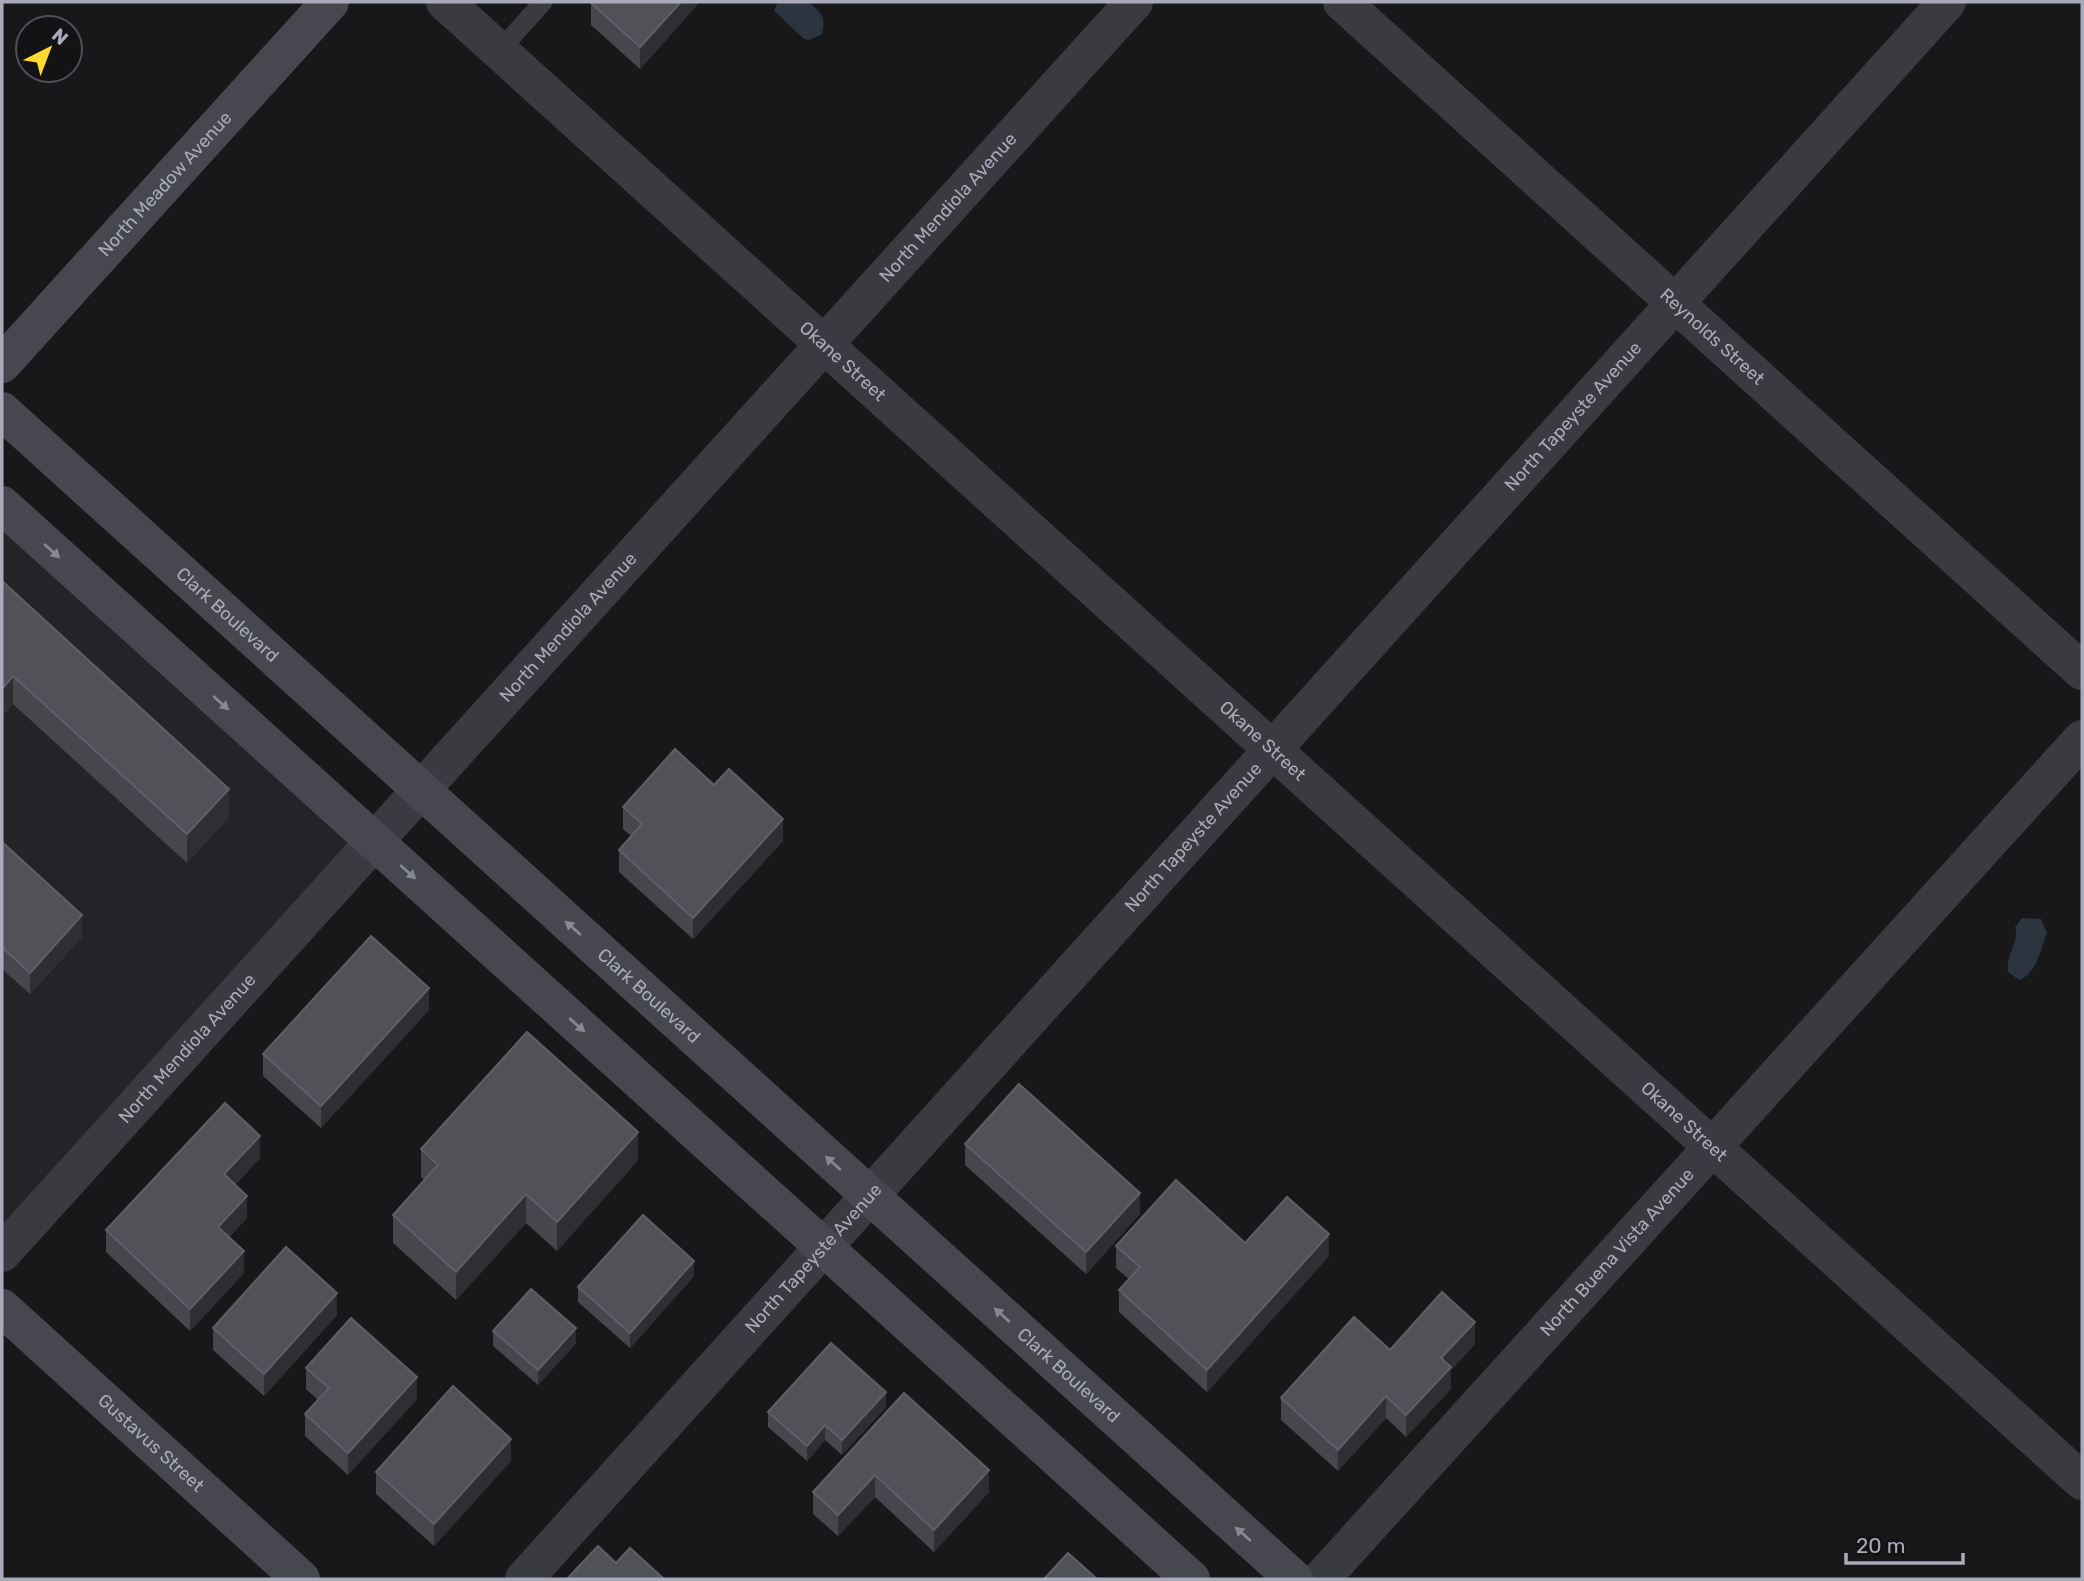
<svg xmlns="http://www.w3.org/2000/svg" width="2084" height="1581" viewBox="0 0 2084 1581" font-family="Rubik,sans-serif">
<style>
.built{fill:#242327}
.water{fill:#2c343f}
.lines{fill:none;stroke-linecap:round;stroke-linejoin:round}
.lane{stroke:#3a3a41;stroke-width:19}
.street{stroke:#3a3a41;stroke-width:38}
.secondary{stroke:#46474f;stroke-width:38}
.wall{fill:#46474c}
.shaded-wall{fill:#2f2f33}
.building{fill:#515158;stroke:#5f5f67;stroke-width:2}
.oneway{fill:#868895}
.labels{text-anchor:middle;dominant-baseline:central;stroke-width:7;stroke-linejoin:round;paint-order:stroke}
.street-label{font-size:18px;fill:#a9abba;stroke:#131215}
</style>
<rect width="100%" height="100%" fill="#18171a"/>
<path class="built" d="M2,522L351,844L2,1227Z"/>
<path class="water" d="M775,2H809C822,14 826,15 822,34L810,40L804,39L774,11L777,4Z
M2022,918L2041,919L2047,933C2040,950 2037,974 2019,980L2008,972C2005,956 2020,941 2015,927Z"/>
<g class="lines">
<path class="lane" d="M499,51L543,2"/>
<g class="street">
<path id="s1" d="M445,2L2082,1481"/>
<path id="s2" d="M1342,2L2082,671"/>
<path id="s3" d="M2,1253L1134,2"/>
<path id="s4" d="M524,1579L1947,2"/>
<path id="s5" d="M1321,1579L2082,739"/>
</g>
<g class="secondary">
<path id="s6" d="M2,364L330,2"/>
<path id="s7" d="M2,411L1294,1579"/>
<path d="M2,505L1191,1579"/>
<path id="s8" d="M2,1308L301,1579"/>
</g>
</g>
<path class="wall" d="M700,2L640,69L591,25V3Z
M2,581L229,817L187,863L13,704Z
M714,785L783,841L693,939L619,872V850L631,836L623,829V807Z
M2,842L82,937L30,994L2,969Z
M429,1010L321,1128L263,1076V1054Z
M965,1144L1140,1214L1086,1274L965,1165Z
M421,1149L638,1160L557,1251L526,1223L456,1300L393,1243V1215L424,1180L421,1177Z
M260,1158L235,1185L247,1218L229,1237L244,1273L190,1331L106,1252V1230Z
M1245,1243L1329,1256L1207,1392L1119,1312V1290L1129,1279L1116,1268V1246Z
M694,1276L630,1348L578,1302V1287Z
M337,1315L264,1396L213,1350V1328Z
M493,1331L576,1343L538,1385L493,1346Z
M1475,1344L1451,1370V1389L1406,1437L1386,1418L1338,1471L1281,1420V1398L1390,1350Z
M306,1368L417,1399L348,1475L305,1436V1414L318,1400L306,1389Z
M904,1393L989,1492L934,1552L875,1497L838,1536L813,1514V1492Z
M886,1407L842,1455L825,1440L807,1461L768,1427V1412Z
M511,1461L434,1546L376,1494V1472Z"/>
<path class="shaded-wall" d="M681,2H700L640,69V47Z
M13,676V704L2,717V689Z
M229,789V817L187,863V834Z
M783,819V841L693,939V918Z
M82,915V937L30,994V973Z
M429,988V1010L321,1128V1106Z
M638,1132V1160L557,1251V1222Z
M260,1136V1158L224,1196V1174Z
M1140,1193V1214L1086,1274V1252Z
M526,1194V1223L456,1300V1272Z
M247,1196V1218L218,1249V1227Z
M1329,1234V1256L1207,1392V1370Z
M244,1251V1273L190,1331V1309Z
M694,1261V1276L630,1348V1333Z
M337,1293V1315L264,1396V1374Z
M1475,1322V1344L1451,1370V1389L1406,1437V1415L1441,1358Z
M576,1328V1343L538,1385V1370Z
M417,1377V1399L348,1475V1453Z
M886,1392V1407L842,1455V1440Z
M1386,1396V1418L1338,1471V1450Z
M825,1425V1440L807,1461V1446Z
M511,1439V1461L434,1546V1524Z
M989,1470V1492L934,1552V1530Z
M875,1475V1497L838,1536V1515Z"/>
<path class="building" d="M592,2H681L640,47L591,3Z
M2,581L229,789L187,834L13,676L2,689Z
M675,749L714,785L729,769L783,819L693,918L619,850L642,824L623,807Z
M2,842L82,915L30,973L2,947Z
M371,936L429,988L321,1106L263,1054Z
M527,1032L638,1132L557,1222L526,1194L456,1272L393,1215L438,1165L421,1149Z
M1019,1084L1140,1193L1086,1252L965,1144Z
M225,1103L260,1136L224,1174L247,1196L218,1227L244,1251L190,1309L106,1230Z
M1176,1180L1245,1243L1287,1197L1329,1234L1207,1370L1119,1290L1140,1267L1116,1246Z
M643,1215L694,1261L630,1333L578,1287Z
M286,1247L337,1293L264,1374L213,1328Z
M531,1289L576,1328L538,1370L493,1331Z
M1442,1292L1475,1322L1441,1358L1451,1367L1406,1415L1386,1396L1338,1450L1281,1398L1354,1317L1390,1350Z
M351,1318L417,1377L348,1453L305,1414L329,1388L306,1368Z
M831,1343L886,1392L842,1440L825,1425L807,1446L768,1412Z
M453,1386L511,1439L434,1524L376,1472Z
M904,1393L989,1470L934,1530L875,1475L838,1515L813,1492Z
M598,1546L616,1563L630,1548L664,1579H567Z
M1068,1553L1097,1579H1044Z"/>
<defs><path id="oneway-solid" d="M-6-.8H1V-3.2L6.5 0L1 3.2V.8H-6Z" transform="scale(1.75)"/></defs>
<g class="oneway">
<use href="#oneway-solid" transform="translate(52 551) rotate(42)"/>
<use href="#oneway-solid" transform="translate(221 703) rotate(42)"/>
<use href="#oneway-solid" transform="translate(408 872) rotate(42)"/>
<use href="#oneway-solid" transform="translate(573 928) rotate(-138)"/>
<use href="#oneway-solid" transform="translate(577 1025) rotate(42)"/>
<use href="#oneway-solid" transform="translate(833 1163) rotate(-138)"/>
<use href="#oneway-solid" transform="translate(1002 1315) rotate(-138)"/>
<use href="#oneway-solid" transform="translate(1243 1534) rotate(-138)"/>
</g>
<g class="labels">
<g class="street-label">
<text stroke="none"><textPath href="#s6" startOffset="243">North Meadow Avenue</textPath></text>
<text stroke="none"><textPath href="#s3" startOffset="1410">North Mendiola Avenue</textPath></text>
<text stroke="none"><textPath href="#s2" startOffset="499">Reynolds Street</textPath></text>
<text stroke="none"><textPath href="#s1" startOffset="536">Okane Street</textPath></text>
<text stroke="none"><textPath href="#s4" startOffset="1566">North Tapeyste Avenue</textPath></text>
<text stroke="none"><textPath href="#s7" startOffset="304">Clark Boulevard</textPath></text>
<text stroke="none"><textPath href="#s3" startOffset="844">North Mendiola Avenue</textPath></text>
<text stroke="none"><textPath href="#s1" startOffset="1102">Okane Street</textPath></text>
<text stroke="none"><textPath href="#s4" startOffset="999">North Tapeyste Avenue</textPath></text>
<text stroke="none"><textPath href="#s7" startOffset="872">Clark Boulevard</textPath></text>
<text stroke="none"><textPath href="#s3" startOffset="276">North Mendiola Avenue</textPath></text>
<text stroke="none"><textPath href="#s1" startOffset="1670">Okane Street</textPath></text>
<text stroke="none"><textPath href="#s5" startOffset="441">North Buena Vista Avenue</textPath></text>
<text stroke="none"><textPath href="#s4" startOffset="432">North Tapeyste Avenue</textPath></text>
<text stroke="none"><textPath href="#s7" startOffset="1438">Clark Boulevard</textPath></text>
<text stroke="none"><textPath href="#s8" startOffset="201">Gustavus Street</textPath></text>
</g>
</g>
<rect width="2084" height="1581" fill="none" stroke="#a9abba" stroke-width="7"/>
<g transform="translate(49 49) rotate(42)"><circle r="33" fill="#131215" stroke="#4f4f57" stroke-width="2"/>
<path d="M0-5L12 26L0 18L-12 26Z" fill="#fcd92d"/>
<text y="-10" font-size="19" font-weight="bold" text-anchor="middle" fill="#a9abba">N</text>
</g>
<path d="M1846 1553v10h117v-10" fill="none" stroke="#a9abba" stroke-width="3.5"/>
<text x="1856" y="1553" font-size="21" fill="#a9abba" stroke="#131215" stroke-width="5" paint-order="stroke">20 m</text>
</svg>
